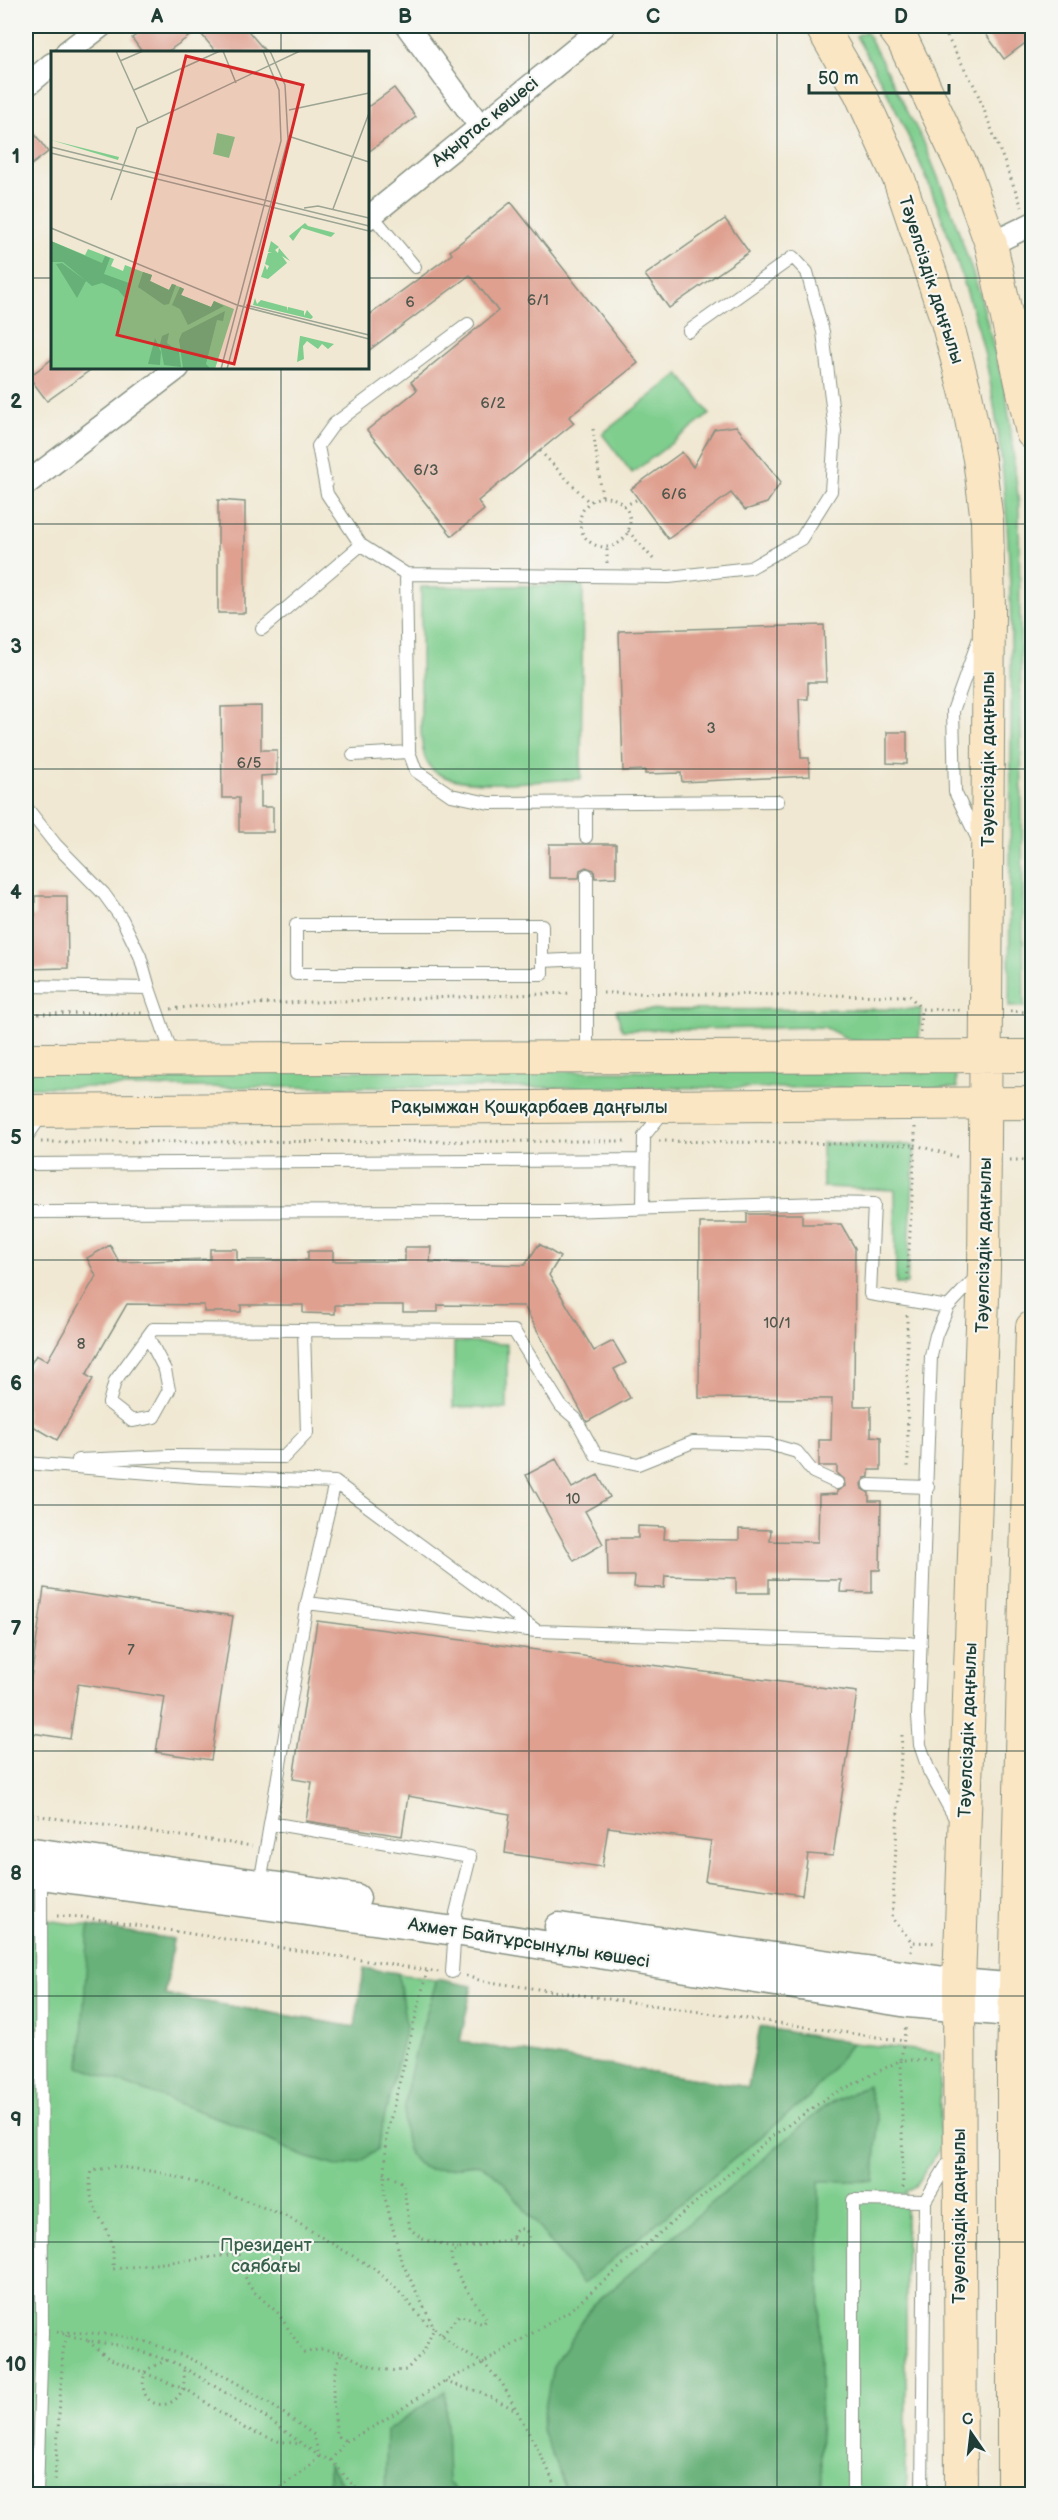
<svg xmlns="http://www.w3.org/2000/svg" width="1058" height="2520" viewBox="0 0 1058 2520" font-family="'Balsamiq Sans',sans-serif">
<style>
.green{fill:#7fce8e;stroke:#4f8661;stroke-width:1.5}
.forest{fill:#67b179;stroke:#437756;stroke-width:1.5}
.building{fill:#dfa090}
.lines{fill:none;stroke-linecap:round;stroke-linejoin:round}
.service-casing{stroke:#889283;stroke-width:14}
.minor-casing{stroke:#889283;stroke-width:25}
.tertiary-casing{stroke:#889283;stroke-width:31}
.secondary-casing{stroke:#889283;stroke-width:34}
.path{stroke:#889283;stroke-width:3;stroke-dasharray:1.5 4.5;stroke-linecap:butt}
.service{stroke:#fff;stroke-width:12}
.minor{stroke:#fff;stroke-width:22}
.tertiary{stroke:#fff;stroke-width:28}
.secondary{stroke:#fbe6c4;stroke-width:32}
.grid{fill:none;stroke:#1f3d34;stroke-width:1.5;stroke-opacity:0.55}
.labels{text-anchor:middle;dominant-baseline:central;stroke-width:4.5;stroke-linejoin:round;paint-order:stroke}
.number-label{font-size:15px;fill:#4f564b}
.street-label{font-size:18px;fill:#1f3d34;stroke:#f6f6f2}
.park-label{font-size:18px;fill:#37614a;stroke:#f6f6f2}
.inset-road{fill:none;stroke:#9ca493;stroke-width:1.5}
.view{fill:#d62828;fill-opacity:0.15;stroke:#d62828;stroke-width:3}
.inset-edge{fill:none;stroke:#1f3d34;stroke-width:3}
.neatline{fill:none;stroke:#1f3d34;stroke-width:2}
.grid-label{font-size:20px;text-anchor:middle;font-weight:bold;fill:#1f3d34}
</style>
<rect width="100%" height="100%" fill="#f6f6f2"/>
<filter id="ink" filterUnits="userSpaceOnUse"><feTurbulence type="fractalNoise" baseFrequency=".0167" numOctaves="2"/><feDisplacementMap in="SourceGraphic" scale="12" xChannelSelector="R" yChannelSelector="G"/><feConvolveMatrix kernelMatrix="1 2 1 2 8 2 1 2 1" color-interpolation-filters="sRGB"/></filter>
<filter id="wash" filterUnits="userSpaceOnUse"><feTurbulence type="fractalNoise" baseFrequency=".008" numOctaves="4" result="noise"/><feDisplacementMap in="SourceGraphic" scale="24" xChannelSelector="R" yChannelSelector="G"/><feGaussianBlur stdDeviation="1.35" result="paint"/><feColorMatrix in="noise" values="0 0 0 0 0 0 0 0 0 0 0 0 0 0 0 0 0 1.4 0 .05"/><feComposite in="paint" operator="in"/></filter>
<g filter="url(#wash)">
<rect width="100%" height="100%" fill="#f0e8d2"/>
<path class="green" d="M866,31L924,143L952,212L980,294L1007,399L1019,504L1024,1007H1009C1010,920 1011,833 1011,746C1012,615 1012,485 985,356C979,328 970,301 961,274C935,191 900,111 856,36Z
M679,374L710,414L632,473L602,434Z
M583,585L581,779C546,780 467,791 437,773C423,765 422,747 421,732V587Z
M921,1009L919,1041H852L824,1027L622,1030L616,1010Z
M26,1070L955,1072L957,1088L26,1087Z
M822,1143L915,1145L907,1284H896L895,1190L823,1187Z
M454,1342L507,1344V1409L453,1407Z
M26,1917L173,1939L165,1995L355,2027L364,1968L472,1986L459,2042L748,2087L760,2027L852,2043L940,2053V2148L915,2187L906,2192V2494H26Z"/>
<path class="forest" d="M89,1926L173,1939L165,1995L355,2027L364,1968L398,1973L406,2026L377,2149L362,2161L340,2167L302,2156L237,2125L80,2067Z
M437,1979L472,1986L460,2042L748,2087L760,2027L852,2043L809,2097L583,2284L503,2182C476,2155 475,2166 442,2169C437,2169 432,2170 428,2169C374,2154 427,2015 437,1979Z
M867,2085L878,2121L874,2181H819L821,2494H568L541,2428L553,2366L593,2305L824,2107Z
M445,2391L448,2482L459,2494H385L387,2430Z
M329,2465L350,2494H329Z
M86,2487L307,2490V2494H85Z"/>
<g id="blocks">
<path class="building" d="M150,26H244L266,52H216L198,30L167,52H142L132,38Z
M980,26H1023L1032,38L1004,59Z
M394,88L416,117L368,152V107Z
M26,122L48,152L26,169Z
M511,202L638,363L569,417L574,423L478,501L484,510L452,536L367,430L417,390L411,382L498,311L470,275L368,351V316L452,254L450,251Z
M725,219L749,252L669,308L645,275Z
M52,359V368H93L47,401L29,377Z
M736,426L781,482L767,503L745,510L731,493L668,539L631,489L682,452L693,467L714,429Z
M218,500L245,502V613H218Z
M824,625L826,682H808V699H799L801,758H809L810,776L682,782L681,773L645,774V770L623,771L619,631Z
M261,706V750H277V775L261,776V807H273V832H239V798H222L221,707Z
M887,732H907V764L887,763Z
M549,844H616V877L595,878L594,870L586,867L580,870L579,878H549Z
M35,896H67L68,968L26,969V916H35Z
M747,1214H802V1224H841L855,1248L854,1406H871V1436L881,1437V1470H869V1477L865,1478L861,1484L862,1489L869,1493V1501H881L880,1570H872V1593L840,1592L841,1580L769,1579V1593H736V1578L665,1576L664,1588L634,1587L635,1576H608L607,1538H638V1526L665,1527L664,1539L739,1540V1529L771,1530L770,1541L818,1542L819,1495L837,1494V1491L845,1486L844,1479L837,1474V1466H819V1440H831L832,1399L699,1398L700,1223H747Z
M539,1244L560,1257L549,1275L594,1351L613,1341L626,1363L614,1369L630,1398L587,1422L524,1306L438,1305V1312H403V1305H335V1314L303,1313V1305H241V1312H204V1305L127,1304L86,1375L93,1379L57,1440L26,1422V1372L36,1355L47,1361L96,1276L87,1258L110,1245L119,1262L210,1259V1249H237V1260H308V1251H333V1261H405V1247H431L430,1262L525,1265Z
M556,1459L572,1488L598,1475L610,1497L585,1511L603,1544L574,1561L526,1475Z
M44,1588L233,1616L211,1760L156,1752L165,1697L78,1684L70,1739L26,1732V1713Z
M317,1621L857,1692L833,1856L808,1854L802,1895L705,1881L711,1841L608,1827L602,1867L505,1853L510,1814L408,1796L402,1836L306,1821L312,1782L293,1779Z"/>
</g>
</g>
<g filter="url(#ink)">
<use href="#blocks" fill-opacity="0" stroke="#889283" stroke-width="1.5"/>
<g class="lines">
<defs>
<path id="service" d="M372,215L415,267
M468,324L334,424L318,446L327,494L361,545L406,574L669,577L750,568L801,539L831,491L835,431L823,332L807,272L793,257L689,331
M406,574L409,752L416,771L451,795L489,803L778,801
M262,629L361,545
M978,641L953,711L955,792L979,842
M353,755L409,752
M586,801V837
M26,807L56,845L104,894L122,919L140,956L149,988
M296,925H542V974H296Z
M542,961L587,959
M26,986L149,988L173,1057
M587,1056V875
M26,1138L42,1115
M26,1164L644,1160
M643,1208L644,1136L664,1111
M26,1212L565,1211L823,1203L874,1204L870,1294L948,1307
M304,1330L514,1331L561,1406L576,1419L596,1455L638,1464L693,1442L769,1444L797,1452L813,1472L837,1483
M78,1460L170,1456L284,1457L307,1433L304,1330L153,1329L115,1381L109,1403L132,1421L154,1417L169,1390L165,1370L148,1337
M26,1463L200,1477L335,1482L537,1631L908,1643L921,1645
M869,1485L928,1487
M307,1603L335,1482
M956,1820L929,1771L920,1745L918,1716L931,1356L936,1335L948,1307L977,1276
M270,1823L470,1857L456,1913L452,1972
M260,1884L307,1603L536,1631
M37,2494L42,2333L41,1875
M853,2494V2200L925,2201L951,2158
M922,2494L925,2201"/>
<path id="minor" d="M407,26L480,126
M67,52L101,26
M26,86L52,64
M368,218L604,26
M991,244L1032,224
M26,484L178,368"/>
<path id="tertiary" d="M26,1851L356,1898
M26,1873L455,1931L908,2003L1032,2014
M559,1927L959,1983L1032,1989
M1013,2142L1032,2107"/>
<path id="secondary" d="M821,26L860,93L899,179L946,318L966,394L979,459L987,521L989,609L984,1269L959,1983L961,2494
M892,26L903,41L967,177L991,244L1032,433
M26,1059L1032,1056
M26,1111L1032,1103
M1013,2494V2064L1032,1327"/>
</defs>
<use href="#service" class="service-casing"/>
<use href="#minor" class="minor-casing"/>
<use href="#tertiary" class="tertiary-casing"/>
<use href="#secondary" class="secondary-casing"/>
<path class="path" d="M941,26L975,87L1022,207
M593,429L602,496
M540,451L589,502
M580 522a25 25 0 1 1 50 0a25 25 0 1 1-50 0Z
M624,506L638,499
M628,531L655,561
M607,563V547
M603,993L910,996L921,1009
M171,1009L199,1006L572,993
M1010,1011L1026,1012
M26,1014L144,1013
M920,1032L921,1009L961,1010
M915,1127V1145L961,1158
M659,1141L915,1145L907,1285
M41,1142L629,1141
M1010,1160H1027
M907,1315L908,1471
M902,1735L892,1918L912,1942
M26,1814L252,1846
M57,1916L82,1917L439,1972
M911,1952L912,1942L937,1943
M427,1971L387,2133L384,2194L401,2260L434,2328L456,2348L483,2363L502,2383L547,2467L558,2494
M466,1976L482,1981L905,2041
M384,2173L403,2183L410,2229L423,2239L458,2249
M903,2188L901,2060H935
M513 2237a8 8 0 1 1 16 0a8 8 0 1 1-16 0Z
M57,2332L90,2341L124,2346L176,2363L264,2416L319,2456L331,2460L346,2441L375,2426L443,2382L483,2363L569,2311L774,2135L828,2097L901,2060L906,2024
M62,2332C86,2333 112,2333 136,2339C202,2357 259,2395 314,2435L319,2456L310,2466L271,2494
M442,2335L459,2315L483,2324L487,2319C478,2306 449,2267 451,2253L458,2249L514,2239
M88,2341L108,2358L189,2391L244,2428L278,2441L301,2444
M342,2352C363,2364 382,2373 406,2370L424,2351L434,2328L427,2324L396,2288L373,2268L288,2217L209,2186L157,2172L115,2166L92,2171C84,2202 102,2215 111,2241C114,2249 113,2260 113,2269L238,2254L247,2282L253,2291L278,2313L304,2353L321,2349L342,2352C328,2379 334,2407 337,2436L346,2441
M167,2360L146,2370C129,2417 194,2416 183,2367
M445,2382L480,2392L514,2409
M331,2460L361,2494
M55,2480L63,2351L67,2335"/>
<use href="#service" class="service"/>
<use href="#minor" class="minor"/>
<use href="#tertiary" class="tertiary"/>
<use href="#secondary" class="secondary"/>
</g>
</g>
<path class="grid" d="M281,26V52M529,26V2494M777,26V2494M26,278H52M368,278H1032M281,368V2494M26,524H1032M26,769H1032M26,1015H1032M26,1260H1032M26,1505H1032M26,1751H1032M26,1996H1032M26,2242H1032"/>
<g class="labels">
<g class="number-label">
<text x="538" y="300">6/1</text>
<text x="410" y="302">6</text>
<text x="493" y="403">6/2</text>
<text x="426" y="470">6/3</text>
<text x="674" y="494">6/6</text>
<text x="711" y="728">3</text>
<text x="249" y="763">6/5</text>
<text x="777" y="1323">10/1</text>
<text x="81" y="1344">8</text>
<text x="573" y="1499">10</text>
<text x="131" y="1650">7</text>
</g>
<g class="street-label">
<text transform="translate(485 122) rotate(-39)">Ақыртас көшесі</text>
<text transform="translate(931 280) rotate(72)">Тәуелсіздік даңғылы</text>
<text transform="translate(988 759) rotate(-90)">Тәуелсіздік даңғылы</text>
<text x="529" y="1107">Рақымжан Қошқарбаев даңғылы</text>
<text transform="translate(984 1245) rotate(-89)">Тәуелсіздік даңғылы</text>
<text transform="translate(968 1730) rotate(-88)">Тәуелсіздік даңғылы</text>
<text transform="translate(529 1943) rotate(9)">Ахмет Байтұрсынұлы көшесі</text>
<text transform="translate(959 2216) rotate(-90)">Тәуелсіздік даңғылы</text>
</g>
<g class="park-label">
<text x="266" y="2245">Президент<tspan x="266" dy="21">саябағы</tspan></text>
</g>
</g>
<g transform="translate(51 51)">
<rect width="318" height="318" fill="#f0e8d2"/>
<path d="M166,82L184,86L178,107L162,103ZM0,89L68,106L67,109ZM254,172L257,175L284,182L280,186L251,177L242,190L238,185ZM0,190L34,204L37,198L63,208L60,215L72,220L74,214L92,221L101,224L99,230L118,239L121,233L129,236L133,238L130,244L160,256L163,250L183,258L164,318H0ZM220,190L228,196L224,199L227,202L228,197L239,210L231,205L236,212L217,228L210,226L214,214L216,219L218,215L214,213L217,202H221L217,201ZM204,247L206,253L210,249L236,256V260L237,256L253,260V265L256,259L262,266L260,268L202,254ZM249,285H250L283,293L277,298L271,293L267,298L256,290L252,295L253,308L246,311Z" fill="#7fce8e"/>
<path d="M0,190L51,212L54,205L59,207L53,223L78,232L72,262L74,247L67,239L51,232L41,235L12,211H0ZM11,212L35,230L26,247L5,213ZM92,221L101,224L99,230L118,239L121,233L125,234L118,253L113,254L87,236ZM129,236L133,238L130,244L160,256L163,250L173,255L137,274L129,258L121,254ZM174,260L172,270L166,269L155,313L160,318L132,317L128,289L131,282ZM118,282L116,292L128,301L130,316L113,314L109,293L111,285ZM104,287L110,301L109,314L97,313Z" fill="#67b179"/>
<path class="inset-road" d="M65,0L97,71M172,0L185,32M69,10L92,0M83,39L169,0M238,59L318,42M237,85L318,111M0,96L318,175M0,102L318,180M60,149L86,77L249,0M253,157L267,155L318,167M282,158L318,62M0,177L186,254L318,288M195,254L318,284M170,318L230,90L228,39L212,0M176,318L237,88L234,34L219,0"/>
<path class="view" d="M135,5L252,34L183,313L66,284Z"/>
<rect width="318" height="318" class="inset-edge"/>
</g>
<rect width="1058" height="2520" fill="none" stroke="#f6f6f2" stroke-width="66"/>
<g transform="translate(971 2433) rotate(346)" stroke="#f6f6f2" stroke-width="4.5" paint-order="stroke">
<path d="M0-4.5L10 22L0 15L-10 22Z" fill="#1f3d34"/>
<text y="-9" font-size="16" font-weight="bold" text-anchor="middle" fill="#1f3d34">С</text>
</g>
<path d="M809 84v9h140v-9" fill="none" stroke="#1f3d34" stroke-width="3"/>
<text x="818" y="84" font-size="18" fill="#1f3d34" stroke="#f6f6f2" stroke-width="4.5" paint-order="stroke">50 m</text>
<rect x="33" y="33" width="992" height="2454" class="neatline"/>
<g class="grid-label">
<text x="157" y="23">A</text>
<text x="405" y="23">B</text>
<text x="653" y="23">C</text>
<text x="901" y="23">D</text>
<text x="16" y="163">1</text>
<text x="16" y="408">2</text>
<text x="16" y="653">3</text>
<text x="16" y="899">4</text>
<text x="16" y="1144">5</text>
<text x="16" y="1390">6</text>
<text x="16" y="1635">7</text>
<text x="16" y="1880">8</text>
<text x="16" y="2126">9</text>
<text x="16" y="2371">10</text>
</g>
</svg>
